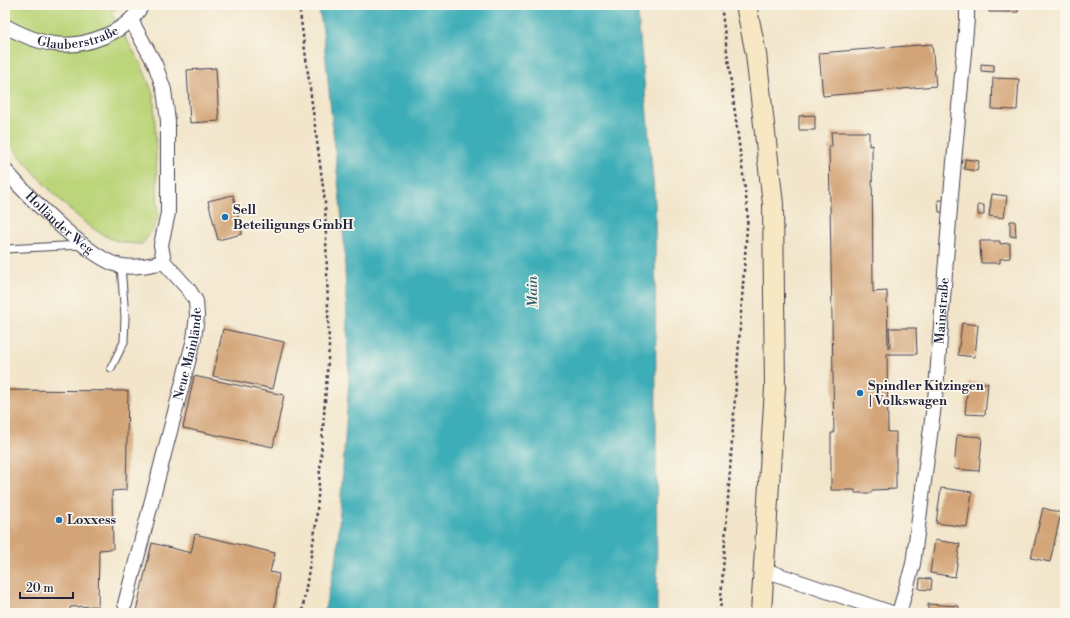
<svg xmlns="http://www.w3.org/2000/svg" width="1070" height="618" viewBox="0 0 1070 618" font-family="'Libre Bodoni',serif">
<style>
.green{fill:#bcd57a;stroke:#6f7c5a}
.water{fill:#3cadb7;stroke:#2f6879}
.building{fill:#d3a477}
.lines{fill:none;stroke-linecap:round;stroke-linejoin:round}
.service-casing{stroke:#413f50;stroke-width:9}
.minor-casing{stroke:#413f50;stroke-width:16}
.secondary-casing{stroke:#413f50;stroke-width:22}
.path{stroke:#413f50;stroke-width:2.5;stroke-dasharray:3 3;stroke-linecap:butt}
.service{stroke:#fff;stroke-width:7}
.minor{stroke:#fff;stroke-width:14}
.secondary{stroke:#f7e8c3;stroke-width:20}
.poi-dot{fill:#1f6fb2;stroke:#fbf7ec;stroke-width:1.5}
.labels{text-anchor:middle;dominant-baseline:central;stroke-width:3.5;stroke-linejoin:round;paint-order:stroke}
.street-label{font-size:13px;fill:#22223b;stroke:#fbf7ec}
.poi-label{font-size:13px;font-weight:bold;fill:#22223b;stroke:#fbf7ec;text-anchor:start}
.water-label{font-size:14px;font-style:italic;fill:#2c5a6d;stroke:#fbf7ec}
</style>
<rect width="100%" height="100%" fill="#fbf7ec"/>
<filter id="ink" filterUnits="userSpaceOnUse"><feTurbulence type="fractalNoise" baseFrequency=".025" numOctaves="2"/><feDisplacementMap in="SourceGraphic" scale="8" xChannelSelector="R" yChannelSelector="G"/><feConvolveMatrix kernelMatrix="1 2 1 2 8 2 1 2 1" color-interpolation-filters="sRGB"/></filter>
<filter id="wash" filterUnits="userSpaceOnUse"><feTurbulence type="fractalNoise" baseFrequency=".012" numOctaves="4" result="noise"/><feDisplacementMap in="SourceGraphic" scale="16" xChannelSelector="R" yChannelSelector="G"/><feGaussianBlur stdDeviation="0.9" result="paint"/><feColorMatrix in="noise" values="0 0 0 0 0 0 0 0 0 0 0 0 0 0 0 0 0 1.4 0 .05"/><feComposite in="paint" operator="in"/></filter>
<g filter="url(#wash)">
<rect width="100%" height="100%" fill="#f2e5ca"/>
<path class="green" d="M5,5H120L111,13L141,64L154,96L158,216L153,230L142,244C133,244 121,243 112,239C75,224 32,169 5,139Z"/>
<path class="water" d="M318,5H637L655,202L657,613H324L337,555L349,380L344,240L323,31Z"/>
<g id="blocks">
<path class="building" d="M989,5H1018V12H989Z
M932,44L936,86L823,96L819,53Z
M981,64L994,65V72L981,71Z
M216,68L219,121L190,123L187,70Z
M993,78L1019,79L1017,110L992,109Z
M815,115V130H799V116Z
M831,132H869V146L872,145L873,292L887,291L888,348H890L889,328H916L917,354H887L888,432H896V489L872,490L871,493H855V490H831V433H834L829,146H832Z
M965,159L979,161L977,171L964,169Z
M992,194L1007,196L1004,218L989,216Z
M233,195L242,234L218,240L208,201Z
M938,200H946V212H939Z
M978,205H984V215H978Z
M1010,221H1015L1016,237L1010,236Z
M980,241H1000V244L1010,243V258L1000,259V263H981Z
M962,323L978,325L975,357L958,355Z
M223,329L284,342L273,389L213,376Z
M194,376L284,395L273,447L183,428Z
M968,382L988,383L985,415L965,414Z
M5,390L128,391L126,490L112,491L113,549L99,550L98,606L70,607V613H5Z
M957,435L982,437L979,471L954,469Z
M941,488L972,492L967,527L936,523Z
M1043,508L1061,513L1050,562L1031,558Z
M195,534L275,553L270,572L279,574L274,613H145L136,611L152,543L191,553Z
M935,540L960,544L955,577L930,573Z
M920,578L932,579L931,590L919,589Z
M928,604L959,606L958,613H928Z"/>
</g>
</g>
<g filter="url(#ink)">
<use href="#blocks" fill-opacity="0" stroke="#413f50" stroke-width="1"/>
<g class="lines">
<defs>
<path id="service" d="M5,249L82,245
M111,368L124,342L125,317L121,266"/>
<g id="minor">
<path id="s1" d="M5,26C20,34 37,42 54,44C84,48 127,33 142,5"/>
<path id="s2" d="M5,170C25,193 92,262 122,266C136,268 150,265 164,262"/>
<path d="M764,570L892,613"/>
<path id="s3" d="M125,604L194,339L197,316L196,301L189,290L164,262L161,245L168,213V121L164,90L155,64L131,20"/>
<path id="s4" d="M899,613L913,564L936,390L951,195L967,19V5"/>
</g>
<path id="secondary" d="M746,5L756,54L773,204L775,388L761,613"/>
</defs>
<use href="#service" class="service-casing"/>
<use href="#minor" class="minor-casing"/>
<use href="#secondary" class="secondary-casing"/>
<path class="path" d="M299,5L325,202L329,346L316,524L302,613
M720,613L748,213L721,5"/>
<use href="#service" class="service"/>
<use href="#minor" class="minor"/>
<use href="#secondary" class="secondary"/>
</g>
</g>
<g class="poi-dot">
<circle cx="225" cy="217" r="4"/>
<circle cx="860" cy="393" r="4"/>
<circle cx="59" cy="520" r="4"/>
</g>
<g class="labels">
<g class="street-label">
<text stroke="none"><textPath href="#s1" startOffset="77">Glauberstraße</textPath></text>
<text stroke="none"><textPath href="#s2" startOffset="76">Holländer Weg</textPath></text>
<text stroke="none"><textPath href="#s4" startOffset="306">Mainstraße</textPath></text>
<text stroke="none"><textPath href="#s3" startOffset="258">Neue Mainlände</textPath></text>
</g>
<g class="poi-label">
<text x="233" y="210">Sell<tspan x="233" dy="15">Beteiligungs GmbH</tspan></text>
<text x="868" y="386">Spindler Kitzingen<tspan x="868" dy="15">| Volkswagen</tspan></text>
<text x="67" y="520">Loxxess</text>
</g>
<g class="water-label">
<text transform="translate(533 292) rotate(-91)">Main</text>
</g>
</g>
<rect width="1070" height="618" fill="none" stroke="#fbf7ec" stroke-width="20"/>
<path d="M20 592v6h53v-6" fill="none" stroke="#22223b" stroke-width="2"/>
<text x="26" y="592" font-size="12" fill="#22223b" stroke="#fbf7ec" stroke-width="3" paint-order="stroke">20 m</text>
</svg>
